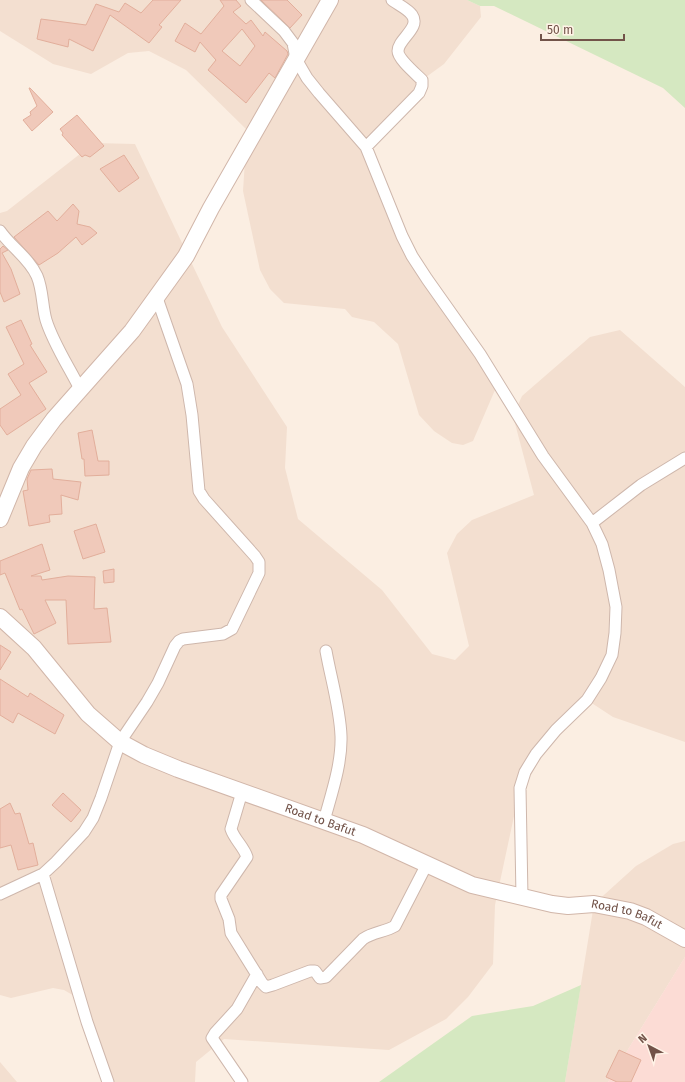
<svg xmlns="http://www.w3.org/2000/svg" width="685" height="1082" viewBox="0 0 685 1082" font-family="'Fira Sans',sans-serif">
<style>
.residential{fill:#f3dfd0}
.commercial{fill:#fcdcd5}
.green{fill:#d5e8c1}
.building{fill:#f0c9ba;stroke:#e2ae9b;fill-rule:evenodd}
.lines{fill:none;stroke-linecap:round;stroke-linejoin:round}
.street-casing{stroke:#ceb7ac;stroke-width:13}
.secondary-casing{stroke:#d1b6a9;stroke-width:18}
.street{stroke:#fff;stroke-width:11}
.secondary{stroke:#fff;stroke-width:16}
.labels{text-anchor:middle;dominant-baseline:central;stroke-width:3.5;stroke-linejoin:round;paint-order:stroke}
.street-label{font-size:12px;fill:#725349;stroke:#fff3e7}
</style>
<rect width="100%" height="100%" fill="#fbeee2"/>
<path class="residential" d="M0,0H467L480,6L481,17L444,64L422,80V86L366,147L402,236L498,383L473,441L463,445L452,443L434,431L419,415L398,344L374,322L352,317L345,309L284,303L270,289L260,270L243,191L247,130L186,70L149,51L128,53L91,74L53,64L0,31Z
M94,143L135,144L222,327L287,427L285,468L298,519L382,590L432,654L455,660L469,646L447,553L457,534L472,520L534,495L513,416L522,396L590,337L620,330L685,387V742L613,717L587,700L556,730L520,788L495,905L493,964L468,997L446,1019L389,1050L224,1039L196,1062L195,1082H108L81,1000L64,990L53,988L11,998L0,995V213L7,211Z
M685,841V957L608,1082H565L594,904L636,866L673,844Z
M0,1062L17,1082H0Z"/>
<path class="commercial" d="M685,957V1082H608Z"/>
<path class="green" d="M467,0H685V108L663,88L494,6H480Z
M581,985L565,1082H379L472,1016L533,1006Z"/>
<path class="building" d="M153,0H181L159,25L162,27L149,43L110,15L93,51L69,39L68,47L37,39L41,19L86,25L96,4L119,12L125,3L141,13Z
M220,0H236L241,6L233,12L246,24L251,20L263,36L265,32L287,51L288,54L275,78L269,73L246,103L208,70L216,60L200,42L195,52L175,41L185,23L201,34L224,6ZM242,29L255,46L240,66L222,51Z
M261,0H287L302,15L290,28Z
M29,88H30L53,112L32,131L23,120L31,115L30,112L37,106Z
M77,115L104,146L90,157L85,155L82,157L62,135L63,133L60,129Z
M124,155L139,178L119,192L100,169Z
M73,204L79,211L77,224L90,227L97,233L82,245L76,237L58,253L39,265L14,237L48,211L57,221Z
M3,246L8,250L2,253L11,269L20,294L4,302L0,292V249Z
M21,320L32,344L30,345L47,372L29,383L46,409L7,435L0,425V409L21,395L8,374L24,364L6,327Z
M92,430L98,461H109V475L85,476L84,459H82L78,433Z
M52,469L53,479L81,482L78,500L61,495L62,514L49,515L50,522L29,526L23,491L28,490L27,479L31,470Z
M96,524L105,552L83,559L74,531Z
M42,544L50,570L31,576H41L42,580L68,576L95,577L94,609L107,608L111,642L68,644L66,600H45L56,623L34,634L22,609L20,610L5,573L0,575V561Z
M114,569V582L104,583L103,571Z
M0,645L11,652L0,670Z
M0,679L28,697L30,693L64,715L55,734L18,713L13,723L0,715Z
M63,793L81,810L71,822L52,805Z
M10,803L15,814L20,813L29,844L33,843L38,865L18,870L11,845L0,848V809Z
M619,1050L641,1060L631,1082H617L606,1077Z"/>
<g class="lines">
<defs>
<path id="street" d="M251,0L284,31L293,43L296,59L307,78L319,93L366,147L402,236L412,256L427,279L480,354L543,456L592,523L602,544L609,570L616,607L615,633L612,655L601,678L587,700L556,730L536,754L525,772L520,788L522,897
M366,147L419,93L422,86V80C416,74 398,59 398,51C398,39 421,28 412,15C408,9 397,4 392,0
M0,231C11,247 29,258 37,276C43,290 42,306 46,320C53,343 69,367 80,389
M592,523L641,485L685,458
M242,792L231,829C234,839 244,847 247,857L221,895V899L229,919L231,933L262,983L266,987L273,985L310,971H315L320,978L326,977L363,939C373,932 385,932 395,926L427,864
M324,821C331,795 342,764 341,736C340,708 331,679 326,651
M43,874L87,1022L108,1082
M0,894L43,874L56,862L84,832L93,818L101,798L120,742L147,702L158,683L175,646L179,641L183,639L223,634L232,629L259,573V562L255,556L204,499L199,491L192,415L187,384L157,298
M242,1082L212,1038L215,1033L237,1009L257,974"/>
<g id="secondary">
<path d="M0,519L21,468L34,446L54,419L132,331L186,256L211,208L330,0"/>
<path id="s1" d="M0,617L34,648L88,714L120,742L144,755L178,769L363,835L472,885L552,904L568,906L594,904L630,911L646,917L685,939"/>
</g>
</defs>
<use href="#street" class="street-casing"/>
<use href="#secondary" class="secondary-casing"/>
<use href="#street" class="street"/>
<use href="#secondary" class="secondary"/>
</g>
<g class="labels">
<g class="street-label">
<text stroke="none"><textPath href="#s1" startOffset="389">Road to Bafut</textPath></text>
<text stroke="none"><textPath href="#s1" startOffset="713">Road to Bafut</textPath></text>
</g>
</g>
<g transform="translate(649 1046) rotate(319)" stroke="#fff3e7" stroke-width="3" paint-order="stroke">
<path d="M0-3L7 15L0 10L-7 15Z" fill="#725349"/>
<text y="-6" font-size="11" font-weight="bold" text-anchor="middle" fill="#725349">N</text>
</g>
<path d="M541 34v6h83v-6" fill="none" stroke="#725349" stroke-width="2"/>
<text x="547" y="34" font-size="12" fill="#725349" stroke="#fff3e7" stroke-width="3" paint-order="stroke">50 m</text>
</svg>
